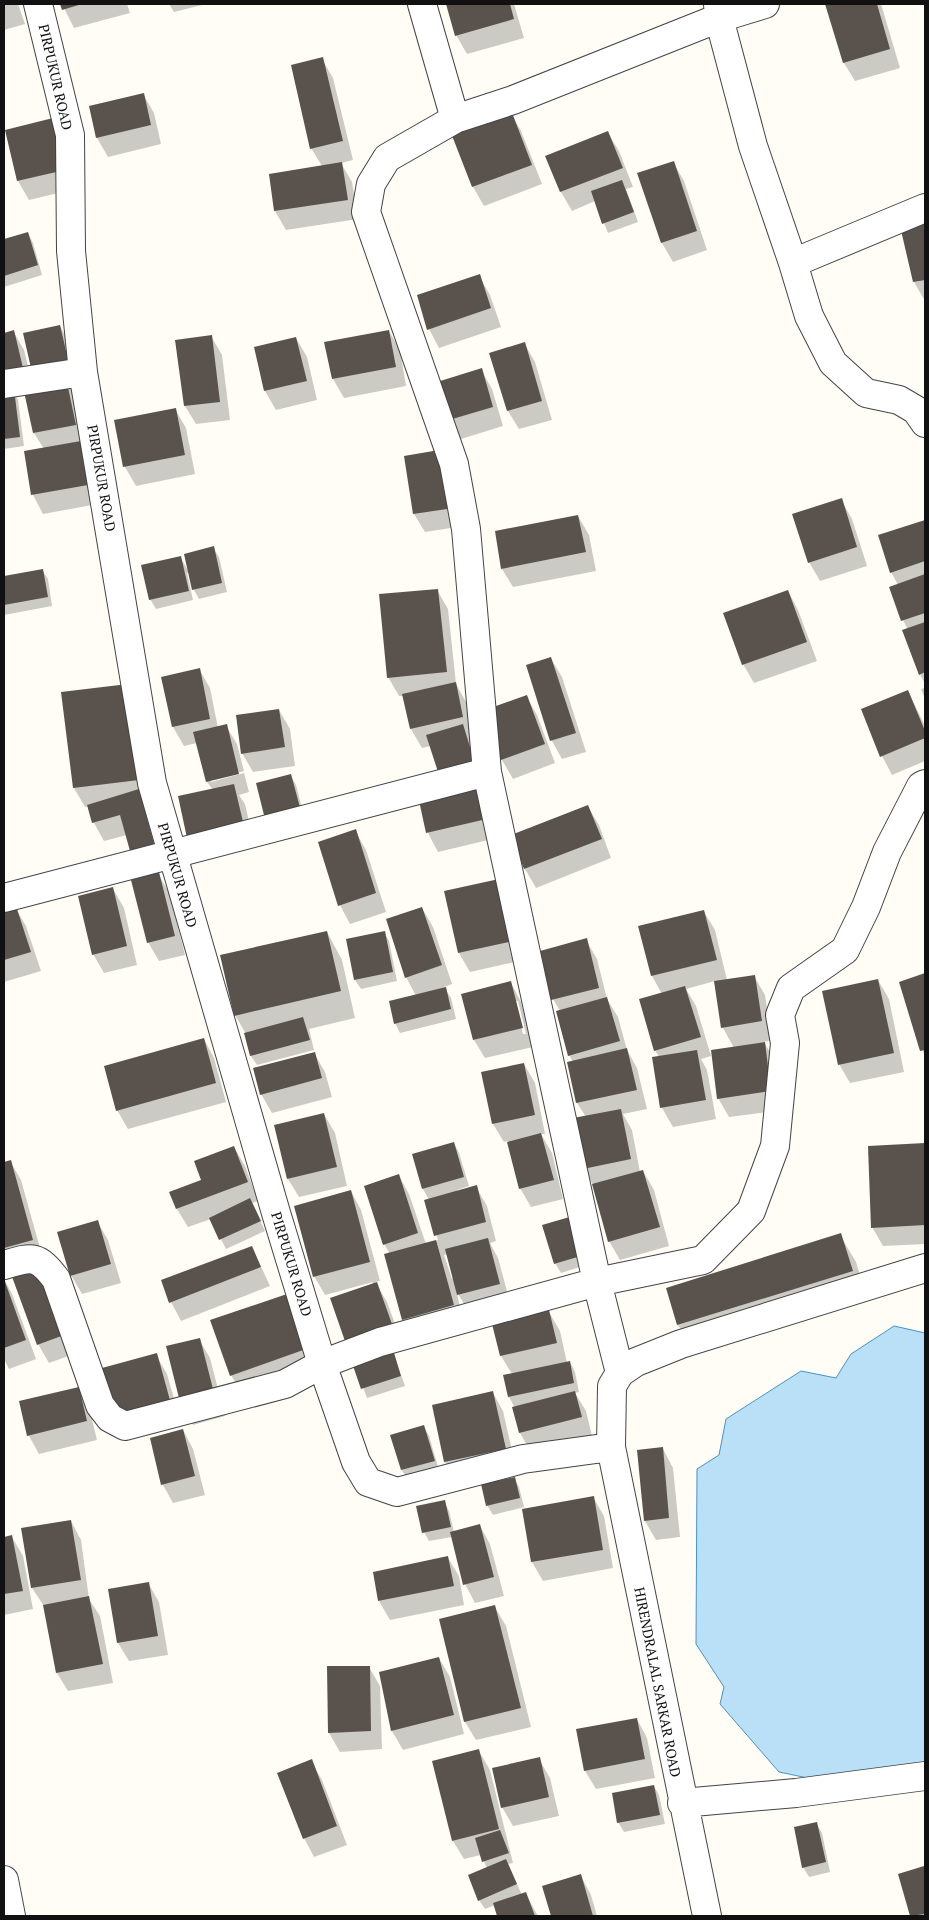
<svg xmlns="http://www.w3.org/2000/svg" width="929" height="1920" viewBox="0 0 929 1920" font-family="'PT Serif',serif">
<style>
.water{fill:#b9e0f7;stroke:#3f96cf}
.shadow{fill:#0003;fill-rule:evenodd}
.building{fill:#5a524d}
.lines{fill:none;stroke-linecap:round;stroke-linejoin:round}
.minor-casing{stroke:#444;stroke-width:30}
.minor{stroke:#fff;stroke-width:28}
.labels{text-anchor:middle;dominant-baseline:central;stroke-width:5;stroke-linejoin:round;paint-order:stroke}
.street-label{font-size:14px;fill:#111;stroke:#fff}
</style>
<rect width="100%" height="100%" fill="#fffdf5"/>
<path class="water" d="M894,1326L925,1333V1770L841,1785L779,1772L720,1704L724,1687L696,1644L697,1469L719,1455L726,1419L801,1371L836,1378L851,1354Z"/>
<path class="shadow" d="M4,4H18L25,24L4,30Z
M62,4H127L130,13L74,28Z
M169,4H202V5L174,12Z
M447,4H514L524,38L467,54L456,35Z
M826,4H881L900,68L855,81L844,63Z
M322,59L333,78L353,160L341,163L352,182L358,219L286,230L275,211L270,175L322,166L311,148Z
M143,94L154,113L161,144L108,157L97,138L90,106Z
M510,112L521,131L542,184L484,206L473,187L453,134Z
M52,120L75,189L29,200L18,181L6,131Z
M608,133L619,151L633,187L626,189L638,222L608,233L595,201L572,211L561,192L547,157Z
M673,162L684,181L707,250L673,262L662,243L639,173Z
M925,222V301L914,282L902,227Z
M28,233L33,243L42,275L4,287V240Z
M479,276L490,295L501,327L439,348L429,329Z
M60,326L70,345L80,386L71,389L76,398L98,504L43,514L33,495L44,449L34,433L25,389L14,392L18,400L24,446L4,449V334L13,331L24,350L33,386Z
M389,331L400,350L406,386L344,398L333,379L326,343Z
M211,336L222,355L230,420L196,424L185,406Z
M296,338L307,357L317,400L276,410L265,391L255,348Z
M524,343L535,362L552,420L519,429L508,411Z
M481,370L492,389L503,426L461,439L450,420Z
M175,409L186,428L195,474L136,486L125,467L115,421Z
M444,450L464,526L425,532L414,514Z
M841,500L852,519L867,566L820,581L809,562Z
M578,516L589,535L596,571L513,587L502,569Z
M925,521V684L920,674L908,630L903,620L898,585L891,572L880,536Z
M213,548L219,557L227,592L199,599L194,590L190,572L187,573L193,600L156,609L150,599L180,557L189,572Z
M42,570L48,579L52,606L4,615V577Z
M437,590L448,609L456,684L466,702L473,736L469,737L473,744L501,837L438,852L428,833L419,797L448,790L431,746L422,748L411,729L404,696H399L388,677Z
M788,591L798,610L817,661L754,683L743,664Z
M551,659L562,677L586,752L562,759L552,741L528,666Z
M199,669L210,688L218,728L226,726L237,744L244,771L211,780V782L244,773L249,792L239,795L245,804L254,844L207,782L197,743L184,746L173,727L163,678Z
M127,685L164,863L132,851L127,835L104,841L94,823L89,806L85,807L74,788Z
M925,688V699L921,689Z
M908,691L925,726V761L892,775L882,756Z
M526,696L537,715L555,763L513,779L502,760L484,712Z
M279,710L290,729L295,766L253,772L242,753Z
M291,776L296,785L306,824L273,832Z
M588,807L599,825L611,858L536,888L525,869L512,836Z
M355,831L366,850L386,912L350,924L340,905Z
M158,874L169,892L185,955L159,961L148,942Z
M498,880L523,960L470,972L459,953L445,892Z
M113,889L124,908L137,965L104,973L93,954Z
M15,907L26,926L41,971L4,982V911Z
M422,908L433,927L452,984L444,987L451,998L456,1019L400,1033L395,1023L416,996L406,977Z
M704,912L715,930L727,980L754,976L765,995L772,1040L764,1042L776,1063L782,1110L729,1117L718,1098L734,1048L723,1028L715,981L686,989L696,1006L711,1056L701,1059L707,1070L716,1119L673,1127L662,1108L654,1058L659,1057L655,1050L662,994L652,976L640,927Z
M327,932L342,960L355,1018L309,1029L314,1050L257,1065L251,1056L246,1034L235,1015Z
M384,932L389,941L397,981L361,989L355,980Z
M586,940L597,959L607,999L618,1017L627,1050L637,1068L647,1109L623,1114L632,1130L640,1172L643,1171L654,1190L669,1246L620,1260L609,1241L593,1185L584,1168L586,1117L577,1103L569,1063L573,1062L569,1055L560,1011L553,999Z
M925,975V1057L901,982Z
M878,980L889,999L904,1072L850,1083L839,1064Z
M511,983L521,1002L533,1047L485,1058L474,1040ZM515,1001H518L526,1034H523Z
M204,1039L214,1058L226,1102L128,1129L117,1110Z
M314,1053L325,1072L332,1097L272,1113L261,1094Z
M524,1064L535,1083L545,1134H541L552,1153L563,1199L531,1207L520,1188L508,1141L504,1142L493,1124Z
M324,1114L335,1133L347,1186L299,1197L288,1179Z
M454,1143L459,1153L469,1186L457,1190L458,1192L476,1187L487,1206L496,1241L490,1243L498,1258L510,1302L469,1313L456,1290L464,1324L414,1338L403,1319L390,1254L384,1244L399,1176L409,1194L426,1244L438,1240L426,1201L429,1200L423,1189ZM448,1254L454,1278L452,1279L444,1255Z
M925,1144V1244L883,1246L872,1227L869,1147Z
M234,1147L245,1166L258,1201L252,1203L265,1231L226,1249L211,1219L188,1227L177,1209Z
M10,1161L21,1180L43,1259L15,1267L4,1248V1163Z
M351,1191L361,1210L380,1281L375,1282L387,1302L403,1346L392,1350L405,1386L367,1398L353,1360L373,1282L325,1295L314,1276Z
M97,1221L108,1240L121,1283L82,1294L71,1275Z
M543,1226L589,1264L561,1273L555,1263Z
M840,1235L856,1262L867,1298L694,1352L678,1325L667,1289Z
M252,1247L270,1286L181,1321L171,1302Z
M4,1279L12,1294L36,1359L9,1369L4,1359Z
M49,1284L74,1354L49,1363L38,1344Z
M549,1312L560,1331L567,1363L570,1362L575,1372L579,1392L575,1393L586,1411L592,1436L531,1452L520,1433L513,1408H515L509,1397L512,1374L501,1356L494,1325Z
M297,1314L316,1368L242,1394L231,1375Z
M199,1339L210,1358L225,1416L193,1425L183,1406Z
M156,1355L167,1374L181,1423L104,1369Z
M78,1388L89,1407L97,1440L39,1454L29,1436L20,1402Z
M493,1393L503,1411L516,1468L456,1480L445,1462Z
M424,1427L429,1436L439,1470L407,1479L402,1470L392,1436Z
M183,1430L193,1449L205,1495L173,1503L163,1485L151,1439Z
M663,1449L673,1468L680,1537L656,1540L645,1521Z
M514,1478L519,1487L524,1507L493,1515L487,1505Z
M593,1497L604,1516L613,1568L543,1581L532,1562L523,1510Z
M444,1501L449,1511L454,1532L480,1526L490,1544L504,1596L475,1603L465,1584L452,1537L429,1541L424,1532Z
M71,1521L81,1540L89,1599L100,1616L113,1683L68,1691L57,1673L44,1606L32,1588Z
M12,1537L23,1556L33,1609L4,1615V1538Z
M448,1558L459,1576L464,1605L390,1620L379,1601Z
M148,1583L159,1602L168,1655L129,1661L118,1643Z
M495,1607L506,1626L531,1727L476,1740L465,1722Z
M439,1658L450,1677L464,1734L403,1750L392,1731Z
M369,1667L380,1686L382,1749L340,1752L329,1733Z
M637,1719L647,1738L655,1778L596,1789L585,1771Z
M479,1751L490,1770L513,1863L508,1864L522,1895L525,1893L538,1916H499L495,1905L485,1909L479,1900L487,1868L481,1855L464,1859L453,1841Z
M539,1759L550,1778L559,1816L513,1826L502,1807Z
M311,1761L322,1780L347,1845L314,1857L304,1838Z
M654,1786L659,1795L665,1824L624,1832L618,1822Z
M816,1823L822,1833L830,1872L809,1877L803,1867Z
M923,1867L925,1871V1916H911L899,1875Z
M581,1876L591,1895L597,1916H552L544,1887Z"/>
<path class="building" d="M60,4H82L62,10Z
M446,4H510L514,19L455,36Z
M825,4H877L890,49L843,63Z
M323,57L343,141L310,149L291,65Z
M144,93L151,125L96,138L89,106Z
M511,110L532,165L472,187L451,133Z
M53,118L65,170L17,181L5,130Z
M608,131L623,168L560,192L545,156Z
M674,161L697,231L661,243L637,173Z
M342,162L348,200L274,211L269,174Z
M622,180L634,212L602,224L591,191Z
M925,220V280L913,282L900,226Z
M28,232L38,265L4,276V239Z
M480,274L491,308L427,330L417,295Z
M60,325L70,368L33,377L23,333Z
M14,330L23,368L4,373V333Z
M389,330L396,367L332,379L324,342Z
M212,335L220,402L184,406L175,340Z
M296,337L307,381L264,391L254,347Z
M525,342L542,401L507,411L489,353Z
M482,368L493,407L449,420L437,382Z
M66,378L76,425L33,433L23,387Z
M14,389L20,437L4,439V390Z
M176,408L185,455L123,467L114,420Z
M81,441L88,485L31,495L24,451Z
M445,449L454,508L413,514L404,456Z
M842,498L857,547L808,563L792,514Z
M578,515L586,552L501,569L495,531Z
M925,520V561L890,573L878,535Z
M214,546L222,583L192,590L184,554Z
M181,556L189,591L149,600L141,565Z
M43,569L48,597L4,605V576Z
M925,574V613L901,621L889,587Z
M438,589L447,672L387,678L379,594Z
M788,590L807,642L742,665L723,613Z
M925,622V672L919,675L902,630Z
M551,657L576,733L550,741L526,665Z
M200,668L210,719L172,727L161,677Z
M456,682L463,717L410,729L402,694Z
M128,684L139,780L73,788L61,692Z
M908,690L925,731V738L880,757L861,709Z
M527,695L545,744L501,760L482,711Z
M279,709L285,747L241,754L236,715Z
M227,724L239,774L206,782L193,732Z
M463,724L476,767L440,778L426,735Z
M291,774L302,815L266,823L256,783Z
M483,781L491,818L426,833L418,796Z
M234,784L244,826L187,838L178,796Z
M139,789L154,844L130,851L120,815L92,823L87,805Z
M588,805L602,839L524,869L511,835Z
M356,829L376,893L338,906L318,842Z
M159,872L175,936L147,943L131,880Z
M499,879L513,941L458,953L444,891Z
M113,887L127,946L92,955L78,896Z
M16,906L31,952L4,960V909Z
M422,907L442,965L405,978L386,919Z
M704,910L717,960L651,976L638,926Z
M327,931L341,991L234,1016L220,955Z
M385,931L393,972L354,980L346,939Z
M587,938L599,988L551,1000L540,951Z
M925,973V1050L920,1051L899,982Z
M755,975L762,1021L721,1028L714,981Z
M878,979L894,1053L838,1065L822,991Z
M511,981L523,1028L473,1040L461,994Z
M685,986L701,1037L654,1051L639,999Z
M446,987L451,1009L394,1024L389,1001Z
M607,997L620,1041L568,1056L556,1011Z
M303,1017L310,1040L250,1056L244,1033Z
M204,1038L216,1083L116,1111L104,1066Z
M765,1042L771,1091L717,1099L711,1050Z
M627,1048L637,1090L576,1103L567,1062Z
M697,1050L706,1100L660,1108L652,1057Z
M315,1052L322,1078L260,1095L253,1068Z
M524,1063L535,1115L492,1124L481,1072Z
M621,1109L631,1159L583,1169L573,1118Z
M324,1113L337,1167L287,1179L274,1125Z
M541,1133L554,1180L519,1189L507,1142Z
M454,1142L464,1177L422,1189L412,1154Z
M925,1143V1225L871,1228L868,1146Z
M234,1146L248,1182L176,1209L169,1192L201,1180L194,1161Z
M11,1160L33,1240L4,1248V1162Z
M643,1170L660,1227L608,1242L592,1184Z
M399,1174L418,1233L383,1245L364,1186Z
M477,1185L486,1222L434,1236L424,1200Z
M351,1190L370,1262L313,1277L294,1206Z
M250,1198L261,1221L219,1240L209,1218Z
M573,1216L584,1255L554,1264L542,1225Z
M98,1220L111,1264L70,1276L57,1232Z
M841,1233L853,1271L677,1325L666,1288Z
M488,1238L500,1284L457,1295L445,1249Z
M436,1240L454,1305L402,1320L384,1254Z
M252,1246L261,1267L169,1303L161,1280Z
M38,1264L64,1335L37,1345L11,1274Z
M4,1279L26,1340L4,1348Z
M377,1282L393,1327L346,1344L330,1298Z
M287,1294L306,1349L230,1376L210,1320Z
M549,1310L557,1343L500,1356L492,1324Z
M200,1338L215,1397L181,1406L166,1346Z
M392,1346L401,1376L361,1389L351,1360Z
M157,1353L171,1404L116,1420L102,1368Z
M570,1361L574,1383L508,1397L503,1375Z
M79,1387L87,1421L27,1436L19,1401Z
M493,1391L506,1449L444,1462L432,1405Z
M575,1391L582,1417L519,1433L512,1407Z
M424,1425L435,1461L401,1470L390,1435Z
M183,1429L195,1476L161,1485L150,1438Z
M663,1447L669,1518L644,1521L637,1450Z
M515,1477L520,1498L486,1506L481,1484Z
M594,1496L603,1550L531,1562L522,1509Z
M445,1500L451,1527L422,1533L416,1506Z
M71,1520L81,1580L31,1588L21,1528Z
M480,1524L494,1577L463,1585L450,1532Z
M12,1535L23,1591L4,1594V1537Z
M448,1556L454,1586L378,1601L373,1572Z
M149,1582L158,1636L117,1643L108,1589Z
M89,1596L103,1664L56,1673L43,1605Z
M495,1605L521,1708L464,1722L439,1619Z
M439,1657L454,1715L391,1731L379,1672Z
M327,1666H370L371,1731L328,1733Z
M637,1718L645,1759L584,1771L576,1729Z
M479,1749L499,1829L452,1841L432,1761Z
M540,1757L549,1797L501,1808L492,1768Z
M312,1759L337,1826L303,1839L277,1773Z
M654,1785L660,1815L617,1823L612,1793Z
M817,1822L826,1862L802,1868L794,1827Z
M500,1830L509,1853L482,1862L475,1838Z
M506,1859L517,1884L478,1901L468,1875Z
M924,1866L925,1914L910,1916L898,1874Z
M581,1874L593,1916H551L542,1886Z
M526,1892L535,1916H497L493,1903Z"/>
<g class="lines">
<defs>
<path id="minor" d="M38,4L70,135L71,251L83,372L152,783L276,1213L322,1364L356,1462L368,1482L397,1492L523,1459L611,1447
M422,4L455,119
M718,4L719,18L765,4
M793,263L925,208
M4,384L83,372
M4,898L487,772
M4,1265C32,1257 37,1254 56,1279L100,1405L110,1418L125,1426L285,1384L322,1364L380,1342L597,1282L487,772L466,529L454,464L366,212L371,184L387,158L455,119L513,100L719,18L753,146L793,263L809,316L833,363L866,393L899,400L916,410L925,423
M620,1373L597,1282L703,1260L751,1211L775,1146L785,1043L780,1015L791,988L845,950L866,907L887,852L921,786L925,784
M682,1803L796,1793L925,1776
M4,1880L11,1916
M707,1916L611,1447L612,1386L620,1373L636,1362L681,1344L925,1268"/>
</defs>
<use href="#minor" class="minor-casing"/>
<use href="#minor" class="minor"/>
</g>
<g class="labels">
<g class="street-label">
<text transform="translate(56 77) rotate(77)">PIRPUKUR ROAD</text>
<text transform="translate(102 478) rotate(80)">PIRPUKUR ROAD</text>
<text transform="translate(178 875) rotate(74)">PIRPUKUR ROAD</text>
<text transform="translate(292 1264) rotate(73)">PIRPUKUR ROAD</text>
<text transform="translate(658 1682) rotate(79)">HIRENDRALAL SARKAR ROAD</text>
</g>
</g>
<rect width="929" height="1920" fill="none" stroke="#111111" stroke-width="10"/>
</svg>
